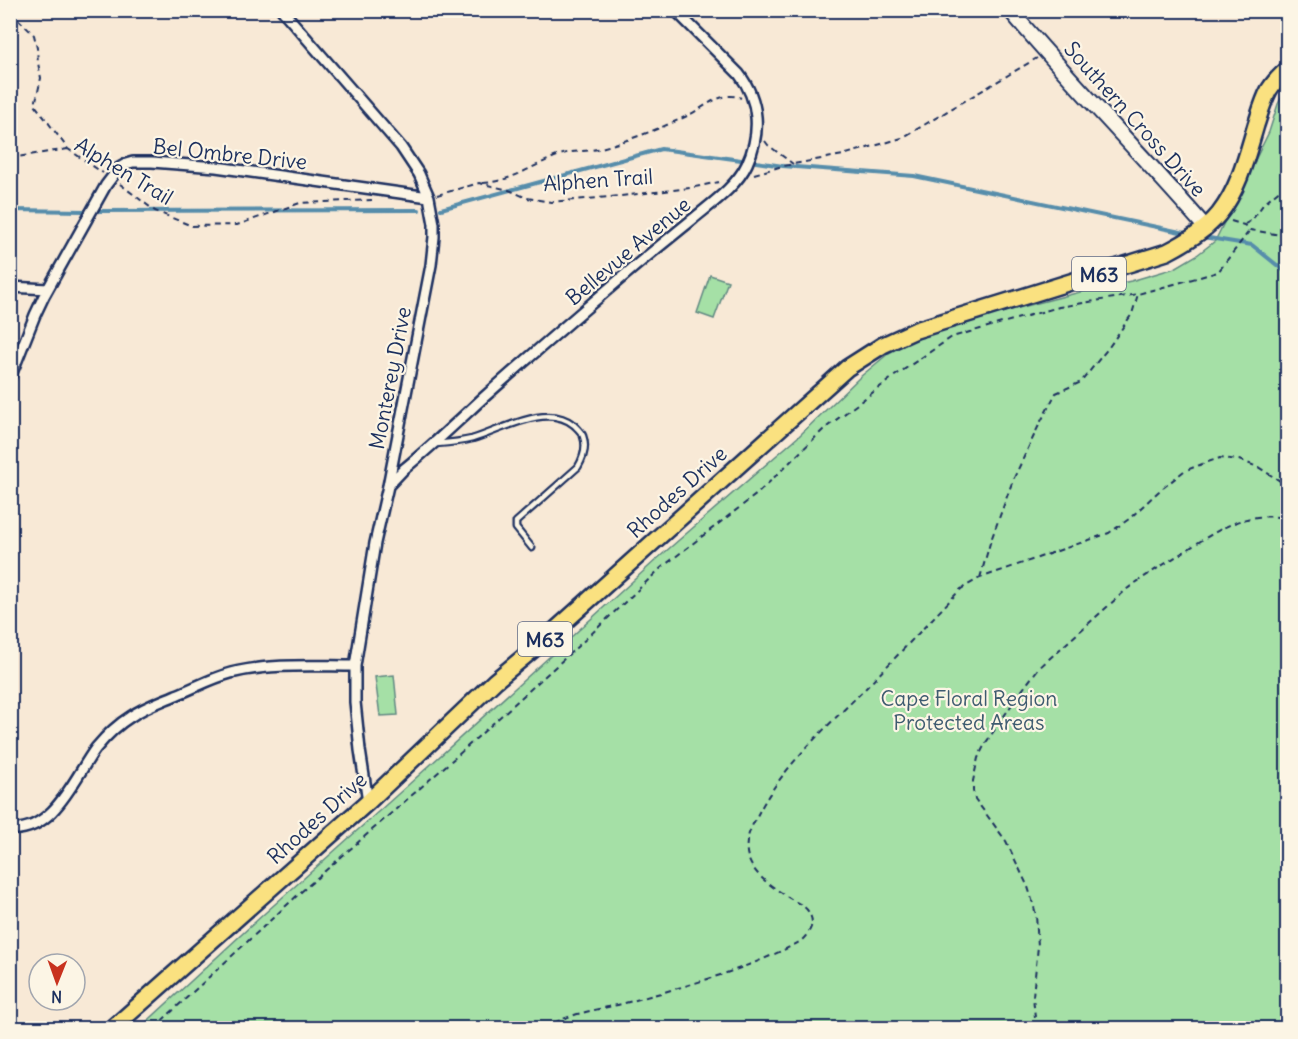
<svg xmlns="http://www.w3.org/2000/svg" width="1298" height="1039" viewBox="0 0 1298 1039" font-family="Delius,sans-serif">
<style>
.green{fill:#a5e0a6;stroke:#608882;stroke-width:1.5}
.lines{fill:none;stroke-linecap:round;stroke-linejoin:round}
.stream{stroke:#578dab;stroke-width:4}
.lane-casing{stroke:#1b2f5e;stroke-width:9}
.street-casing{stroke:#1b2f5e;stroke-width:14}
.secondary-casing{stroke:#1b2f5e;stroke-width:18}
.primary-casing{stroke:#1b2f5e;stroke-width:20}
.path{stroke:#1b2f5e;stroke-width:2;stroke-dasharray:6 4.5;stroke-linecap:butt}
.lane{stroke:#fcf5e5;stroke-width:4.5}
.street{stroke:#fcf5e5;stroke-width:9}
.secondary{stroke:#fcf5e5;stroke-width:14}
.primary{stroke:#fae180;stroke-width:15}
.labels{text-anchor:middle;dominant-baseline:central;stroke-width:4.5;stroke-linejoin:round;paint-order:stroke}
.shield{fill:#fcf5e5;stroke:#5e6a86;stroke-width:1.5}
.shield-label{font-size:20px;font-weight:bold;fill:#1b2f5e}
.street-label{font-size:21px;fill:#1b2f5e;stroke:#fcf5e5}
.park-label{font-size:21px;fill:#3e5b70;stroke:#fcf5e5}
</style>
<rect width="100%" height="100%" fill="#f8e9d6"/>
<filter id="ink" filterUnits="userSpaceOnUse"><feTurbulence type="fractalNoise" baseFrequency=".0167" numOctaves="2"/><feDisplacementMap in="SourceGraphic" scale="12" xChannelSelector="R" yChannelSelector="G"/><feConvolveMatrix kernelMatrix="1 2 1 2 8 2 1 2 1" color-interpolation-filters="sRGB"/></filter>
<g filter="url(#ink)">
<path class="green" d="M1287,87V1028H140L265,913L407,786L657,559L799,436L860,377L889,353L923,333L1084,291L1131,281L1175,268L1197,255L1215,241L1269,132L1278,104Z
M710,275L728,281L714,319L697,313Z
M394,675L398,715L380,716L375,677Z"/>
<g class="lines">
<path class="stream" d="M756,162L783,166L914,176L1190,234
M441,209L661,149L741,160
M10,210L85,211
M100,211L419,210
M1203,237L1252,245L1288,274"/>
<defs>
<path id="lane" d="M435,444C447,443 460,442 472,439C501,431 546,402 574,425C577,428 581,431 583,436C587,447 584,457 578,467L516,522V528L532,548"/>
<path id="street" d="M282,10L401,147L419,174L429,197L434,224V237L431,265L388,486L375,543L355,666V702L360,750L368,802
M10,287L48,289
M10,378L35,315L44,296L106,185L119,168L126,164L133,162H152L216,167L429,197
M388,486L404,469C431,447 456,423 482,399C529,357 578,315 626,274C648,255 671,237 693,219C711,204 737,186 747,164C761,134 760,101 739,74L675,10
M10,829C54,833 75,776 96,748C106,736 117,725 130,717C144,707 160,702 176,695C194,688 212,678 231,673C271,663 314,666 355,666"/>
<path id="secondary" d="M1010,10C1073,85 1142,154 1206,228"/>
<path id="primary" d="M113,1028L368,802L495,681L542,642L847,368L883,345L916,330L1167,252C1186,242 1205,231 1219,214C1239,189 1247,155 1256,125C1260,113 1263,101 1269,90C1274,82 1281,75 1288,69"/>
</defs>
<use href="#lane" class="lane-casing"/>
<use href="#street" class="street-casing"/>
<use href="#secondary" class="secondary-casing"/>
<use href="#primary" class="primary-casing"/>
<path class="path" d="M10,13L13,14L34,35L37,48L38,63L41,78L35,105L68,149L103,173
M765,141L768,145L793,164
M10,158L68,149
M754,174L783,166L843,155L902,138L1037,58
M483,183C514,181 532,165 560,155C573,150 588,152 601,148C630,140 659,129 687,116C704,108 721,90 741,98
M120,184L155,211L192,226L237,225L300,203L372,200
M437,195L479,183L509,190L527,198L551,202L621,196L690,188L719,182
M1231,221L1244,225L1250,230L1288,236
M1245,224L1252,220L1265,202L1288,183
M980,578L990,543L1013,480L1040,423L1056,393L1081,382L1109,347L1132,314L1138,294
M154,1028L301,892L458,755L588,637L661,568L757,494L824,429L896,375L952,337L1059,307L1138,294L1218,272L1250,230
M545,1028C572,1011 603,1010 632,1001C689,985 750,969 801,941C809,933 816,924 809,913C806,906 797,903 791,899C771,886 743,870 747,842C748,833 753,824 757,816C782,766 826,728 866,688C898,655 929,622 961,589L980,578L1109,533L1129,519L1158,492L1184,471L1205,463L1220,458L1239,460L1258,467L1288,486
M1036,1028L1033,996L1038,946L1036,915L1033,903L1028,887L1006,841L975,799L973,791V781L978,758L985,744L1017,697L1038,669L1127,589C1143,577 1160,567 1177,556C1213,534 1243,508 1288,519"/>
<use href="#lane" class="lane"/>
<use href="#street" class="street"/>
<use href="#secondary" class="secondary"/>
<use href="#primary" class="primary"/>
</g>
</g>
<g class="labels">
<g class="shield">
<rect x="1072" y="257" width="54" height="34" rx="4.5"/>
<rect x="518" y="622" width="54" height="34" rx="4.5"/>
</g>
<g class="shield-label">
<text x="1099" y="274">M63</text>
<text x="545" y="639">M63</text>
</g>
<g class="street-label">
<text transform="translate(1135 119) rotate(48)">Southern Cross Drive</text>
<text transform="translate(230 154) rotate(6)">Bel Ombre Drive</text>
<text transform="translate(124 171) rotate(31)">Alphen Trail</text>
<text transform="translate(598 180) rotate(-4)">Alphen Trail</text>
<text transform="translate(628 251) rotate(-40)">Bellevue Avenue</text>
<text transform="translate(390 378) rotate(-79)">Monterey Drive</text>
<text transform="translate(677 492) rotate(-42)">Rhodes Drive</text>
<text transform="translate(317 818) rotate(-42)">Rhodes Drive</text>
</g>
<g class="park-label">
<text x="969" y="698">Cape Floral Region<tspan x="969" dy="24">Protected Areas</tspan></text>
</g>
</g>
<rect width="1298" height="1039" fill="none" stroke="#fcf5e5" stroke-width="36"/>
<rect x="18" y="18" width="1262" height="1003" fill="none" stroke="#1b2f5e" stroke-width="2" filter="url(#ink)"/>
<g transform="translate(57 982) rotate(181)"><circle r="28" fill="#fcf5e5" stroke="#a2a6af" stroke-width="1.5"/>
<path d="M0-4.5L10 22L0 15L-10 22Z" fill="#c8321e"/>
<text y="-9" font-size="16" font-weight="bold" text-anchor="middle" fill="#1b2f5e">N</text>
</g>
</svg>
